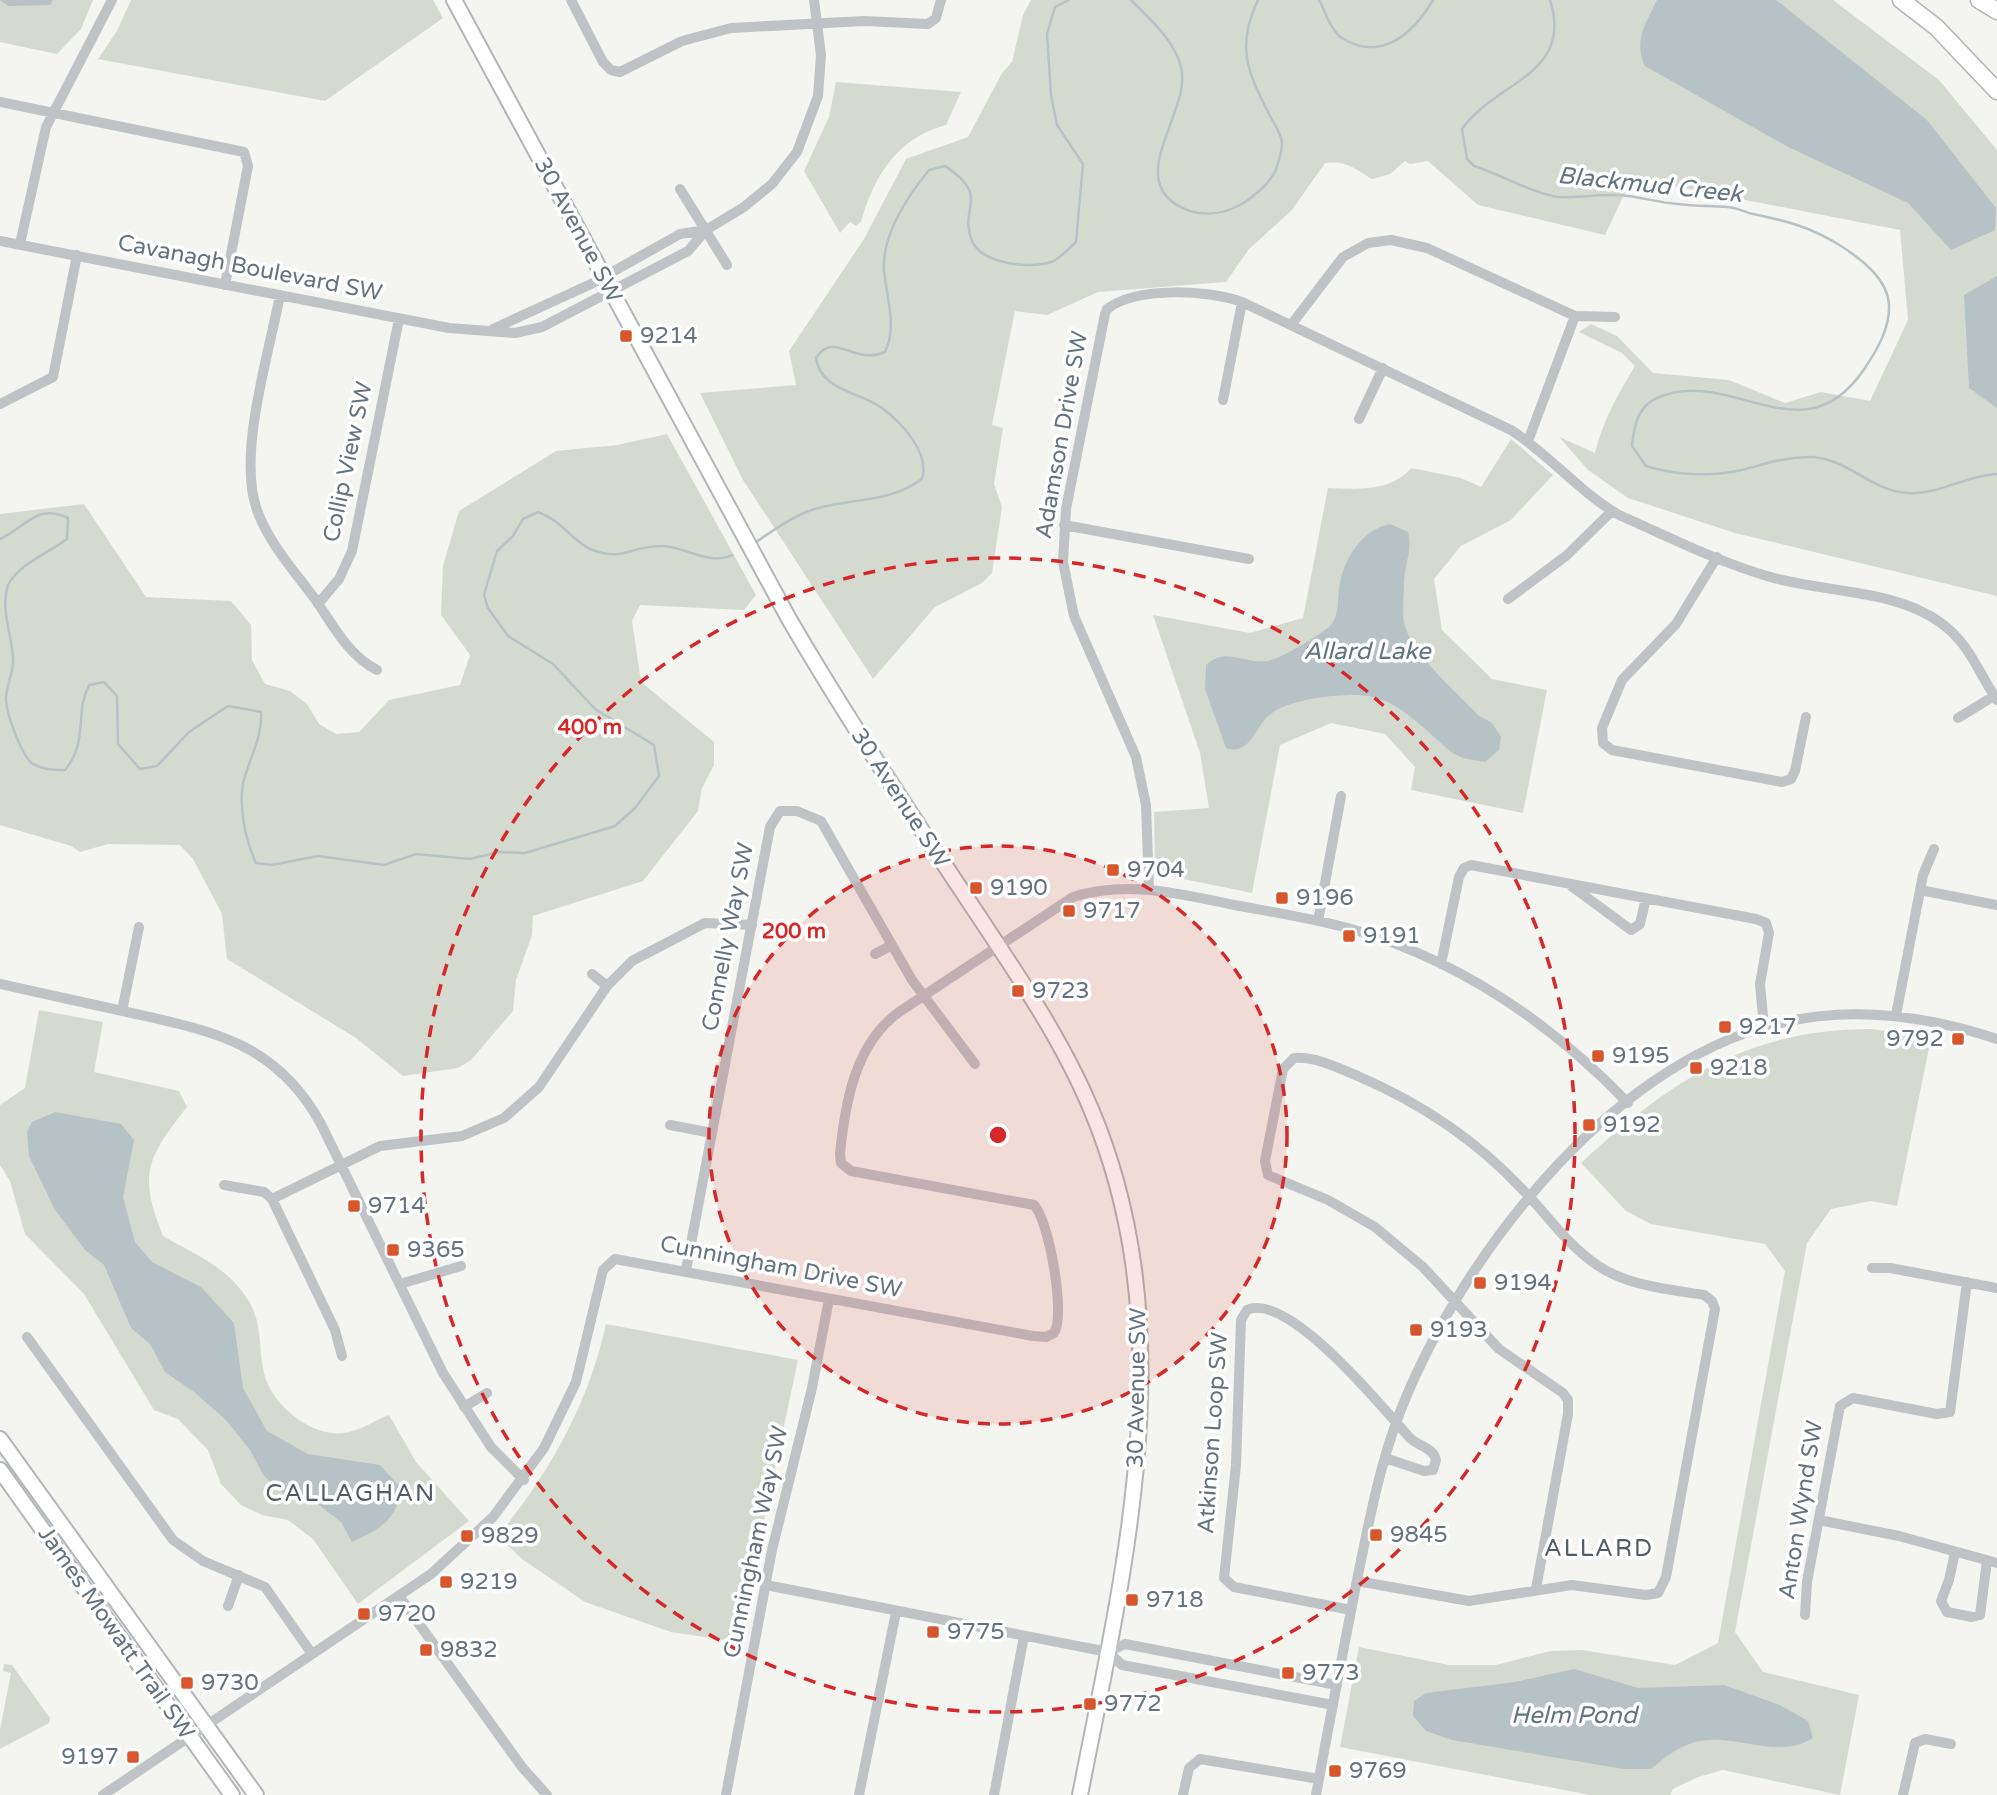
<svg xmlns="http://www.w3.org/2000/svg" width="1997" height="1795" viewBox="0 0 1997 1795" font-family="'Varela Round',sans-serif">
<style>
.green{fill:#d5dad1}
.water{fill:#b7c2c6}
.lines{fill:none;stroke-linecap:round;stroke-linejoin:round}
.stream{stroke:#b7c2c6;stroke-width:2.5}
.major-casing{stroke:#b3b6b9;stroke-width:18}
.highway-casing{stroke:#b2b5b8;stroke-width:19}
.minor{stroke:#bfc3c6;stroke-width:10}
.major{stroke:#fff;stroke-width:14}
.highway{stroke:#fff;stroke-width:16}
.ring{fill:none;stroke:#d62828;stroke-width:3.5;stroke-dasharray:12 9}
.poi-dot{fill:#d7562c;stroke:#fff;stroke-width:2.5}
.labels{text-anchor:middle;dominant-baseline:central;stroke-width:7;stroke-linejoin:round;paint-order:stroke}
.street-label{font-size:23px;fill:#65737f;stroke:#fff}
.poi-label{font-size:23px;fill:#65737f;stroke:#fff;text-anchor:start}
.water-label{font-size:24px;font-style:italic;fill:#60757d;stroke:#fff}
.neighbourhood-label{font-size:24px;letter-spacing:2px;fill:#525c65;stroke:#fff}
.centre{fill:#d62828;stroke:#fff;stroke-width:3.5}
.ring-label{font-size:21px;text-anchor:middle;font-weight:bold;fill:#d62828;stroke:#fff;stroke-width:7;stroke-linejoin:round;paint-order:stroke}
</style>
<rect width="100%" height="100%" fill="#f4f4f0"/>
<path class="green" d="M0,0H93L81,29L57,54L0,42Z
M131,0H433L443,18L325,101L98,59L117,31Z
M1031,0H1833L1939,80L1997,150V596L1735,533L1628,498L1588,470L1559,437L1595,453C1603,420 1618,394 1635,366L1622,353L1579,332L1591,324L1617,336L1653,373L1729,380L1785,403L1821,392L1870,401L1908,320L1900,230L1632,178L1605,235L1478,205L1428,161L1410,164L1405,161L1390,174L1372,179C1356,169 1345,160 1325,163L1292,210L1249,249L1226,282L1098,292L1047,315L1015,311L992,425L1003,428L994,484L1002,507L992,573L982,583L935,607L873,679L743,480L700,393L796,385L789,351L864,239L906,159L968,137L1002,73L1012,62L1023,15Z
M836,82L961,92L946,125C897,138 874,176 861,222L856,226L850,222L840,233L804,171L829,117Z
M667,434L756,595L744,610L640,605L632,621L641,682L714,742V765L702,788L698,811L643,881L533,916L532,935L516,980L513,1011L471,1060L458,1068L403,1076L356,1038L227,959L222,914L193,859L180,845L108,844L80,852L71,846L0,825V514L84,504L146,597L231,601L251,625L252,660L265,684L290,691L307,704L319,724L336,734L359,732L389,700L460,685L470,655L441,615L443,566L459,511L556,451L617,445Z
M1511,439L1553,475L1511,520L1461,546L1434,579L1442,630L1492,679L1547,690L1523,813L1411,790L1415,767L1385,734L1331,723L1280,745L1252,893L1164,875L1155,867L1154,812L1209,808L1200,753L1153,615L1250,633L1303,618L1328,488C1357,489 1391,492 1411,468L1461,478L1481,487Z
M39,1010L103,1022L94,1072L179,1091L187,1107C147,1158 138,1174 163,1236C195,1255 227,1266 248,1300C263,1323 258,1348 264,1373C271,1405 315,1441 349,1432C363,1429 376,1420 389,1415L416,1462L469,1521L358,1604L313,1539L288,1520L262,1515L241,1505L221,1484L208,1450L178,1419L154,1410L84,1294L25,1234L10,1181L0,1165V1105L25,1088Z
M1873,1029L1931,1038L1897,1206L1871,1201L1831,1209L1807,1243L1735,1632L1763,1672L1859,1695L1840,1795L1723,1770L1698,1777L1673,1789L1670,1795H1590L1340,1747L1359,1647L1449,1665H1496L1551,1651L1582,1650L1675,1665L1718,1643L1785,1271L1765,1244L1651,1224L1626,1211L1581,1163C1668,1082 1749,1028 1873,1029Z
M606,1324L798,1360L738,1642L671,1632L585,1602L522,1559L498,1536C550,1472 588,1405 606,1324Z
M4,1664L12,1665L50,1718L49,1723L0,1749V1730L11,1673L3,1671Z"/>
<path class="water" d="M0,0H53L50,5L8,6Z
M1657,0H1776L1927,120L1996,208L1995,230L1951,250L1908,203L1788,147L1645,66C1633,41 1646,23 1657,0Z
M1997,276V408L1969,388L1964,295Z
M1390,524L1408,532C1413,551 1404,565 1404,584C1404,596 1402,611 1404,622C1410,653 1457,692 1478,715L1492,723L1501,737L1499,750L1485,762C1474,760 1459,759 1450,751C1422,728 1396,695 1356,695C1331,695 1288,699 1268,716C1255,728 1250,756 1226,748L1205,689L1206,665C1226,646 1243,664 1267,661C1283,658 1314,638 1328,628C1341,617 1337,596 1340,582C1346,555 1364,529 1390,524Z
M55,1112L121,1124L134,1140L123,1197L135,1242L152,1262L201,1287L234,1323L243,1388L267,1431L308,1454L380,1465L402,1489C394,1523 381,1528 352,1542L341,1522L315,1502L285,1495L264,1476L250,1450L225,1419L194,1392L165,1372L150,1344L131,1328L104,1265L85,1250L55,1210L29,1156L27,1132L32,1122Z
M1574,1669L1638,1688L1724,1685L1780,1705L1808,1721L1813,1738C1774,1762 1734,1730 1692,1743C1675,1749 1664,1758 1651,1769H1623L1452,1740L1426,1731L1413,1716L1414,1701L1426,1693L1515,1682Z"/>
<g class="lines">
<path class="stream" d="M1131,0C1150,19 1174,40 1181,67C1193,112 1117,185 1190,211C1210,217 1227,213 1245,202C1258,193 1275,179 1278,163C1280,157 1282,149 1282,143C1282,134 1273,122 1269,114C1247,71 1236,46 1258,0
M1319,0C1325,11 1331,31 1342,38C1382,63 1414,32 1433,0
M1550,0C1574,75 1496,81 1462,129L1467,159L1474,166C1500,174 1534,194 1559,197C1577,198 1594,195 1612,195C1630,194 1651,201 1669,203C1689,206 1708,206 1727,207C1736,207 1744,212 1753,214C1787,221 1811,227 1841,246C1861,259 1888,279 1889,305C1890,328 1877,350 1865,368C1803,461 1732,365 1657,398C1637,407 1634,427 1632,446L1646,466C1678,476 1714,477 1746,469C1768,463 1786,457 1809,457C1847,457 1872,492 1908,493C1938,495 1967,475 1997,474
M0,539C27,527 36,503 68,518L67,539C47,554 20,563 8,585C0,610 12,633 13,659C14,673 5,687 6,701C7,715 22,757 33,764C44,770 53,770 65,770C89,741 74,715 89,685L104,682L117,696L118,744L140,769L157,766L189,732L228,706L261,712C262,737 252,753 245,776C237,800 245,840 256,863L272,865L318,856L384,865L416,854L470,859L499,852L525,853L615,826L635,808L659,776L654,745L595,709L553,664L508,636L488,608L484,595L497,551L513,536L523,519L538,512C563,521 572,541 590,549C625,563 630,545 663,546C686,547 710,566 732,555
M753,544C770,533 789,518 809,511C848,497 887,505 922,479C930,453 902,423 882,408C860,392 820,390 816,358C834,330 855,366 885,352C897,328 887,297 884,272C881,236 907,197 929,170L945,166C992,197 958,207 972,241C982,264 1029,269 1051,262C1060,259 1069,248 1076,242L1083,164L1057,125L1051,95L1047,34L1055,7L1069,0"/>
<defs>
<path id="major" d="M454,0L789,619C845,715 906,807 968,900C1012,967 1060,1035 1091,1109C1185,1332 1124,1569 1080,1795
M0,1439L256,1795
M0,1470L232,1795"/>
<path id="highway" d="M1901,0L1936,27L1997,91
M1979,0L1997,11"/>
</defs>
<use href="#major" class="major-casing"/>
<use href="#highway" class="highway-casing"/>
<path class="minor" d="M571,0L603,62L611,70L620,72L682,41L731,28L864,21L928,24L936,18L941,0
M0,102L244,152L248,166L225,285
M680,189L727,265
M0,241L449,328L515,333L542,327L688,251L706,230
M20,244L46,127L112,0
M280,295C269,354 237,454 257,510C268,542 295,572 315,599C333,625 348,655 377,670
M1575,316L1615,317
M1291,325L1343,257L1368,243L1391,240L1427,248L1575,316L1528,441
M493,329L591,284L680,234L706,230L744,207L772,184L797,152L818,96L821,55L814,0
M1223,400L1242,302
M0,404L53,377L77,255
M1359,419L1383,368
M1064,525L1249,559
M1717,557L1676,624L1622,680L1602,728L1603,743L1612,750L1782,782L1791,779L1795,771L1806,717
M1508,599L1566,556L1612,511
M318,604L339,579L352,551L399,319
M1958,718L1994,696
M1570,885L1631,930L1640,924L1646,898
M1149,889L1146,805L1136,757L1074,616L1063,562L1066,509L1105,314L1107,309C1137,286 1209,290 1242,302L1511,430C1550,455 1579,492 1619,515C1667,536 1716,561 1767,576C1822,593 1893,588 1941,623C1970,644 1978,672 1997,700
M1920,890L1997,905
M1318,921L1341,796
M875,954L892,945
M1441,964L1459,877L1464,868L1471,865L1756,919L1766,923L1769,933L1760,984L1764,1027
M592,974L607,986
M0,984C45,994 91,1004 136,1014C217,1032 278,1045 321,1124L443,1373L491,1447L524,1480
M122,1011L139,927
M1896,1015L1923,875L1934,849
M670,1125L712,1133
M224,1185L264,1192L272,1199L335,1330L342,1356
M272,1199L380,1146L462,1136L504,1118L539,1087L607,986L632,961L705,923L752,925
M1872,1268H1890L1997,1288
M686,1270L770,827L780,811H797L821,821L912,980L975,1064
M400,1284L461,1266
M27,1337L173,1540L203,1561L265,1587L312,1654
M464,1407L487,1393
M1819,1520L1899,1536L1997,1563
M1955,1552L1949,1580L1941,1601L1947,1612L1972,1617L1980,1615L1987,1561
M1357,1581L1469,1601L1572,1585L1646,1595L1658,1593L1666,1577L1715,1309L1712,1301L1704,1295C1669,1289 1627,1286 1597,1265C1567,1245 1547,1214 1522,1189C1477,1141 1420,1103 1360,1077C1341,1069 1315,1056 1294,1058L1283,1069L1265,1161L1268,1175L1328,1200L1375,1227L1423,1267L1499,1349L1563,1393L1568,1400V1414L1536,1589
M766,1585L1108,1652
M399,1596L522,1767L547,1795
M228,1606L239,1575
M1351,1610L1234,1587L1224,1578L1236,1465L1241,1320L1247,1310C1288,1291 1383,1408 1409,1437C1417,1446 1433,1447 1436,1460L1433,1470L1424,1471L1385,1458
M1805,1615L1807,1582L1840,1406L1853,1398L1937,1414L1950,1412L1967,1282
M1108,1652L1125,1644L1337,1685
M1108,1652L1122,1665L1333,1705
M103,1795L431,1574L493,1517L544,1448L576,1382L603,1270L615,1259L1033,1336L1046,1337L1054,1333C1066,1316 1049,1220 1034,1205L851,1171L841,1163L840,1154C845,1103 855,1044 899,1012L1073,897C1128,880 1180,894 1234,905C1272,912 1311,918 1348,928C1458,959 1550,1022 1628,1103
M726,1795L772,1550L812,1388L829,1299
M859,1795L896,1612
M994,1795L1024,1636
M1183,1795L1189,1768L1200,1759L1319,1779
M1316,1795C1329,1723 1343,1652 1357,1580C1368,1527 1378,1472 1397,1420C1455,1264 1607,1065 1776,1024C1851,1005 1925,1015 1997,1039
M1903,1795L1915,1743L1925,1739L1951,1744"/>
<use href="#major" class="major"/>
<use href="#highway" class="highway"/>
</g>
<circle cx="998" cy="1135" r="289" fill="#d62828" fill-opacity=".12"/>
<g class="ring">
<circle cx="998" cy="1135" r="289"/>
<circle cx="998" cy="1135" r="577"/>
</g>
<g class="poi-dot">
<rect x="619" y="329" width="14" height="14" rx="3.5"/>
<rect x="1106" y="863" width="14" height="14" rx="3.5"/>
<rect x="969" y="881" width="14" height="14" rx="3.5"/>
<rect x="1275" y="891" width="14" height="14" rx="3.5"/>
<rect x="1062" y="904" width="14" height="14" rx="3.5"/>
<rect x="1342" y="929" width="14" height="14" rx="3.5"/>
<rect x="1011" y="984" width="14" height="14" rx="3.5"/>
<rect x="1718" y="1020" width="14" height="14" rx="3.5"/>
<rect x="1951" y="1032" width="14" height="14" rx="3.5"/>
<rect x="1591" y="1049" width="14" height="14" rx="3.5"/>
<rect x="1689" y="1061" width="14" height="14" rx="3.5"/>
<rect x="1582" y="1118" width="14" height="14" rx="3.5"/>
<rect x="347" y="1199" width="14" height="14" rx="3.5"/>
<rect x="386" y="1243" width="14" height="14" rx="3.5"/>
<rect x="1473" y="1276" width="14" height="14" rx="3.5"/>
<rect x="1409" y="1323" width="14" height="14" rx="3.5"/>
<rect x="1369" y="1528" width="14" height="14" rx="3.5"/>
<rect x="460" y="1529" width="14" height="14" rx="3.5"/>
<rect x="439" y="1575" width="14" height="14" rx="3.5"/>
<rect x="1125" y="1593" width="14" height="14" rx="3.5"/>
<rect x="357" y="1607" width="14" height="14" rx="3.5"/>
<rect x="926" y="1625" width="14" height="14" rx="3.5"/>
<rect x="419" y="1643" width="14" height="14" rx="3.5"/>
<rect x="1281" y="1666" width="14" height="14" rx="3.5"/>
<rect x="180" y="1676" width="14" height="14" rx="3.5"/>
<rect x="1083" y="1697" width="14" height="14" rx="3.5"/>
<rect x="126" y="1750" width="14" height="14" rx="3.5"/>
<rect x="1328" y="1764" width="14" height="14" rx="3.5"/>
</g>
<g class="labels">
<g class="street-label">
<text transform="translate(578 230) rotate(62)">30 Avenue SW</text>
<text transform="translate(250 268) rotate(11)">Cavanagh Boulevard SW</text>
<text transform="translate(1062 435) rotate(-80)">Adamson Drive SW</text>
<text transform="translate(348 462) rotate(-78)">Collip View SW</text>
<text transform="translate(900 798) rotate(57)">30 Avenue SW</text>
<text transform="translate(728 937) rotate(-79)">Connelly Way SW</text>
<text transform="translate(781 1267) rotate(11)">Cunningham Drive SW</text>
<text transform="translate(1137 1388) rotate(-89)">30 Avenue SW</text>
<text transform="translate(1213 1433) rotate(-86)">Atkinson Loop SW</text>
<text transform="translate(1801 1510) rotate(-81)">Anton Wynd SW</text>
<text transform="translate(756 1542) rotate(-78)">Cunningham Way SW</text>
<text transform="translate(116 1633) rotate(55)">James Mowatt Trail SW</text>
</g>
<g class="poi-label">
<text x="640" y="336">9214</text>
<text x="1127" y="870">9704</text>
<text x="990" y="888">9190</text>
<text x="1296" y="898">9196</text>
<text x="1083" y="911">9717</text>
<text x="1363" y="936">9191</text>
<text x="1032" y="991">9723</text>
<text x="1739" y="1027">9217</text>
<text x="1944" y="1039" text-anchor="end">9792</text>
<text x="1612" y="1056">9195</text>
<text x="1710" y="1068">9218</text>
<text x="1603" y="1125">9192</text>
<text x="368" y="1206">9714</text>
<text x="407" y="1250">9365</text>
<text x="1494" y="1283">9194</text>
<text x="1430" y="1330">9193</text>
<text x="1390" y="1535">9845</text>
<text x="481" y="1536">9829</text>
<text x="460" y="1582">9219</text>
<text x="1146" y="1600">9718</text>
<text x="378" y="1614">9720</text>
<text x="947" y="1632">9775</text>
<text x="440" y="1650">9832</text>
<text x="1302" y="1673">9773</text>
<text x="201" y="1683">9730</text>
<text x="1104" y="1704">9772</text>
<text x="119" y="1757" text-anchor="end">9197</text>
<text x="1349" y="1771">9769</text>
</g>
<g class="water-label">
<text transform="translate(1650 185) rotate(6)">Blackmud Creek</text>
<text x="1367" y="651">Allard Lake</text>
<text x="1574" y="1715">Helm Pond</text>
</g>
<g class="neighbourhood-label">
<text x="351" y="1493">CALLAGHAN</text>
<text x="1599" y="1548">ALLARD</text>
</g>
</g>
<circle cx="998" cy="1135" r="10" class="centre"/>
<g class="ring-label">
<text x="590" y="734">400 m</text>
<text x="794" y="938">200 m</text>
</g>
</svg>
